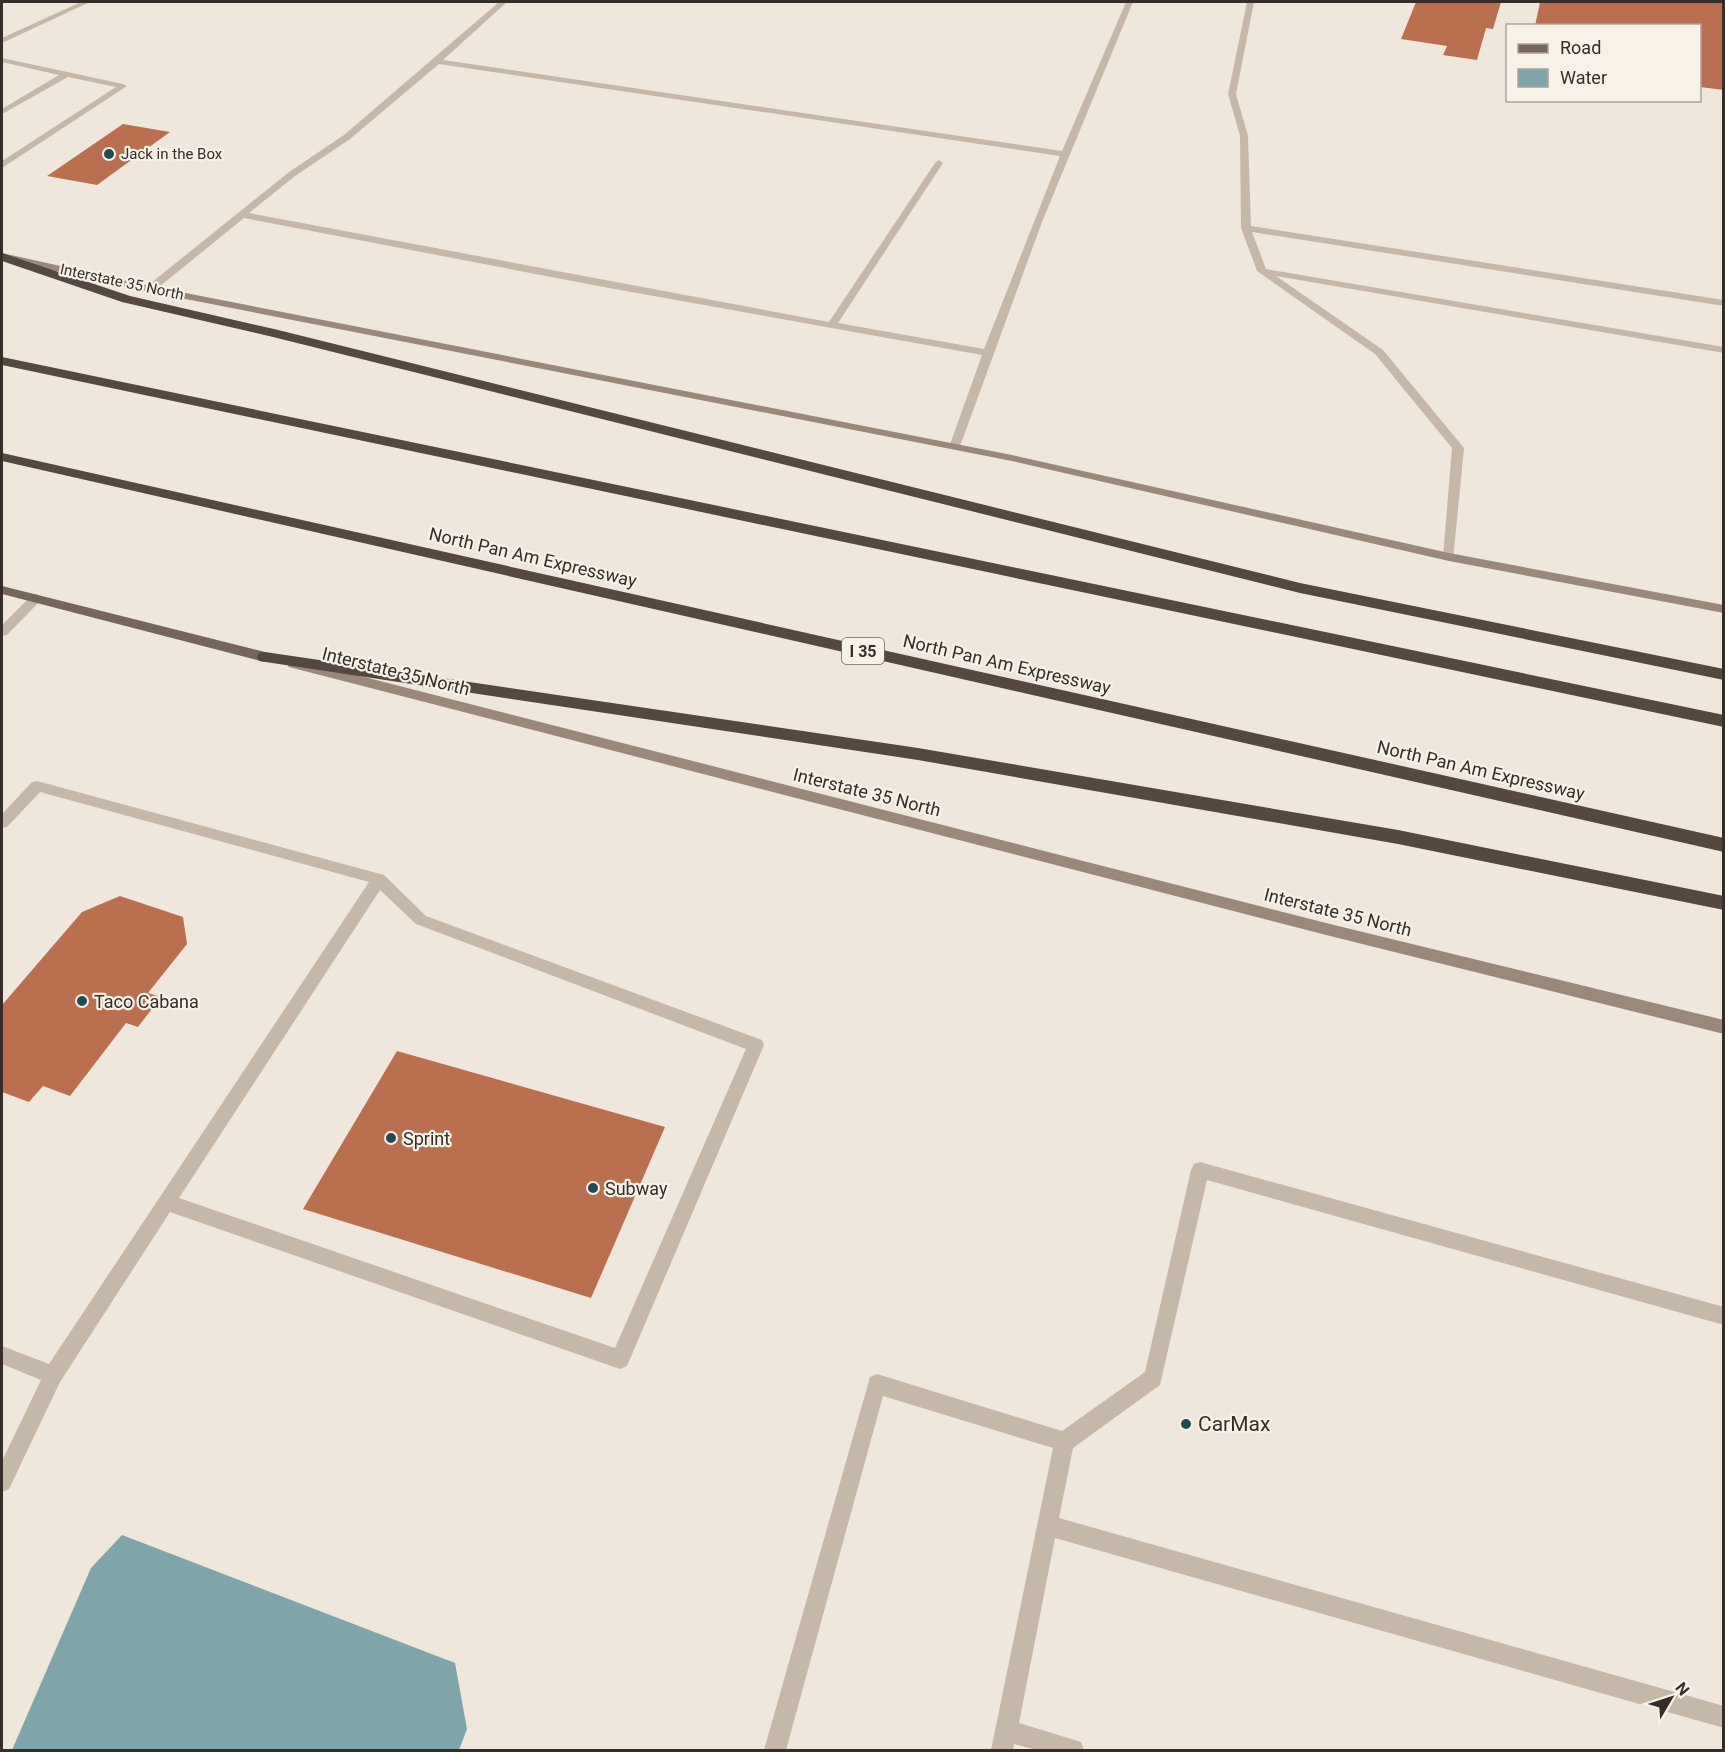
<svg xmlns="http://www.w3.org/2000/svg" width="1725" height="1752" viewBox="0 0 1725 1752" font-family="Roboto,sans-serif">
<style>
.water{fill:#7ea5aa}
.building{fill:#ba704f}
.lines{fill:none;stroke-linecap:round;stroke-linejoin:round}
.service{fill:#c6b8a9;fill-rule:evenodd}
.secondary{fill:#9a887b;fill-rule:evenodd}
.primary{fill:#75655b;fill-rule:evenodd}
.motorway{fill:#544840;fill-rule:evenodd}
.poi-dot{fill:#224b52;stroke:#f7f1e8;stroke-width:2}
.labels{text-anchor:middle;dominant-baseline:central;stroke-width:4.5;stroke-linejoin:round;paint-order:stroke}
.far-poi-label{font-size:15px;fill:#342d28;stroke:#f7f1e8;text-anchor:start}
.far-street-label{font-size:15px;fill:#342d28;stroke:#f7f1e8}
.shield{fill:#f7f1e8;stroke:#6e6862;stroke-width:1.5}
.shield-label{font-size:16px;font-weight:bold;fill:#342d28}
.street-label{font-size:18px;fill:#342d28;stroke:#f7f1e8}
.poi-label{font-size:18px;fill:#342d28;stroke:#f7f1e8;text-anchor:start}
.near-poi-label{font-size:21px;fill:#342d28;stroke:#f7f1e8;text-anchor:start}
</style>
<rect width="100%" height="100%" fill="#efe7dc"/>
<path class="water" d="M122,1535L455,1663L467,1729L459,1750H12L91,1568Z"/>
<path class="building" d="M1416,2H1501L1493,29L1486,28L1477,60L1443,55L1447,46L1401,39Z
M1540,2H1724V90L1700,87V26H1535Z
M123,124L170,132L97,185L47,176Z
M120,896L183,917L187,944L148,993L161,997L138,1027L126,1023L70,1096L43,1086L29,1102L2,1092V1005L82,912Z
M397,1051L665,1127L591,1298L303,1209Z"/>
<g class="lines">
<path class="service" d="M81,2H90L2,43V38Z
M499,2H507L443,60L1062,151L1126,2H1133L1042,222L959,449H951L949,447L982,355L609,288L244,218L154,291H146V287L289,172L344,135ZM439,64L1060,156L984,349L838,323L943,163L939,160L935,163L829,322L249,213L295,176L350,139Z
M1247,2H1254L1236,94L1248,136L1251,226L1724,300V306L1252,232L1266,269L1724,347V353L1276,276L1383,350L1464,448L1453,560H1445L1443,557L1452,448L1375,354L1257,271L1241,228L1240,136L1228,94Z
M2,58L123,84L127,86L2,168V161L116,87L68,77L2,114V109L59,75L2,62Z
M36,594L42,598L40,601L7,635L2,636V625L32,595Z
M37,781L384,875L426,916L762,1040L764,1045L627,1366L620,1369L170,1212L60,1382L9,1489L2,1492V1461L41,1380L2,1364V1346L49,1364L369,882L40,792L7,827L2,828V814L32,782ZM380,890L416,924L746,1049L615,1348L179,1198Z
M1200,1162L1724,1307V1325L1207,1180L1160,1385L1073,1448L1059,1518L1724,1706V1728L1055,1538L1019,1723L1081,1742L1084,1750H1037L1014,1744L1013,1750H991L1053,1448L883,1396L786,1750H764L870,1377L877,1374L1062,1431L1145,1372L1191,1170L1194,1164Z"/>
<path class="secondary" d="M2,253L150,286L1012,455L1449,553L1724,605V613L1449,561L1012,461L150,292L2,259Z
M294,659L1334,925L1724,1020V1034L1334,937L289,667L287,664Z"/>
<path class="primary" d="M2,586L265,652L272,657L265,662L2,594Z"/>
<path class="motorway" d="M2,253L130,296L274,329L1300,583L1724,669V680L1300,593L273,337L122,302L2,261Z
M2,357L1724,715V727L2,365Z
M2,453L1724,838V852L2,461Z
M265,652L918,748L1398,830L1724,896V910L1398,844L918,760L259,661L257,657L259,653Z"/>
</g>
<g class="poi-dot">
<circle cx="109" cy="154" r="6"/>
<circle cx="82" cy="1001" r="6"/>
<circle cx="391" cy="1138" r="6"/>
<circle cx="593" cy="1188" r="6"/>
<circle cx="1186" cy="1424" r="6"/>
</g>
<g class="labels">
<g class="far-poi-label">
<text x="121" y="154">Jack in the Box</text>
</g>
<g class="far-street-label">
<text transform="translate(122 282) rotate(12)">Interstate 35 North</text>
</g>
<rect class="shield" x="842" y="638" width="42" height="26" rx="4.5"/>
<g class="shield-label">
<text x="863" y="651">I 35</text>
</g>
<g class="street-label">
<text transform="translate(533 557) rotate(13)">North Pan Am Expressway</text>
<text transform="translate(1007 664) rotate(13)">North Pan Am Expressway</text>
<text transform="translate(396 671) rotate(14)">Interstate 35 North</text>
<text transform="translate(1481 770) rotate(13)">North Pan Am Expressway</text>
<text transform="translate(867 792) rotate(14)">Interstate 35 North</text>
<text transform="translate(1338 912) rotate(14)">Interstate 35 North</text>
</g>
<g class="poi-label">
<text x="94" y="1001">Taco Cabana</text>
<text x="403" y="1138">Sprint</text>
<text x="605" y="1188">Subway</text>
</g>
<g class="near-poi-label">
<text x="1198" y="1424">CarMax</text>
</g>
</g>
<rect width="1725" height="1752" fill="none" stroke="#342d28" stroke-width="6"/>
<rect x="1506" y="24" width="195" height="78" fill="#f7f1e8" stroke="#a9a39b" stroke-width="1.5"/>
<rect x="1518" y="44" width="30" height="9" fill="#75655b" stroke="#a9a39b" stroke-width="1.5"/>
<text x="1560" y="54" font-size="18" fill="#342d28">Road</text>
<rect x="1518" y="69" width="30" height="18" fill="#7ea5aa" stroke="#a9a39b" stroke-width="1.5"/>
<text x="1560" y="84" font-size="18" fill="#342d28">Water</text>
<g transform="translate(1671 1698) rotate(51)" stroke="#f7f1e8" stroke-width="4.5" paint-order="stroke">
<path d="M0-4.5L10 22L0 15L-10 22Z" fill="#342d28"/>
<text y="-9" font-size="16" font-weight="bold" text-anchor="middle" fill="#342d28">N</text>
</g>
</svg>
